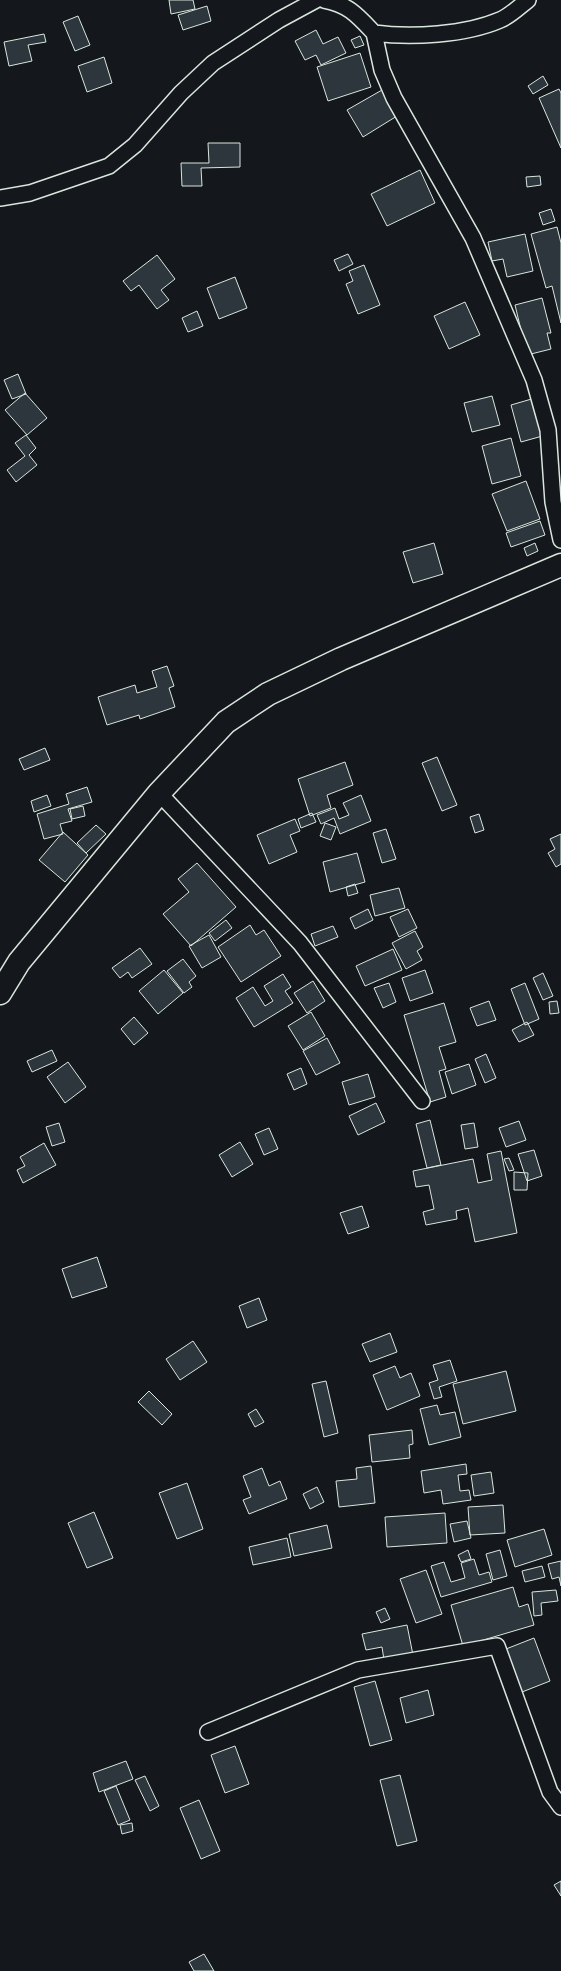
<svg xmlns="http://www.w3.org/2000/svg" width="561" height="1971" viewBox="0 0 561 1971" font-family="'Public Sans',sans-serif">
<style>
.building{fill:#2c363c;stroke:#d8e6dc}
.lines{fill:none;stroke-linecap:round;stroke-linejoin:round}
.minor-casing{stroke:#d8e6dc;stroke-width:18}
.secondary-casing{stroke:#d8e6dc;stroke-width:25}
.minor{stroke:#14181c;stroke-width:15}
.secondary{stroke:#14181c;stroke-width:22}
</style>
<rect width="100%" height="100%" fill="#14181c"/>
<path class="building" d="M169,0H193L195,9L171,14Z
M207,6L211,21L183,30L178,15Z
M78,16L90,45L75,51L63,22Z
M316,30L323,44L338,37L346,53L321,65L316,55L305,60L295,41Z
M44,34L46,42L28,45L32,61L9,66L4,42Z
M360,36L364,45L355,48L351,40Z
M360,53L371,87L328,101L317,67Z
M104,57L112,83L87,92L78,66Z
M543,76L548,85L533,94L528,86Z
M559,89L561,93V148L539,98Z
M382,90L397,116L363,137L347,110Z
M208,143H240V167L201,168L202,186H182L181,163H209Z
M420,170L435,203L387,226L371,194Z
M540,176L541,185L527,187L526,177Z
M551,209L555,221L543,225L539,213Z
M557,227L561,243V323L552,286L546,288L531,234Z
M525,234L533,271L507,277L503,259L492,261L488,242Z
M348,254L353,264L339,271L334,260Z
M157,255L175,279L161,290L169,300L157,309L139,285L131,291L123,281Z
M364,265L380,305L358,314L346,284L353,281L349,271Z
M235,277L247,308L219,319L207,288Z
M542,298L551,333H547L551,349L527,355L515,305Z
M465,302L480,335L449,349L434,316Z
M197,311L203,326L188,332L182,318Z
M18,374L26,394L12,399L4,380Z
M25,393L47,418L27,435L5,410Z
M492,396L500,425L472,432L464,403Z
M535,398L546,435L521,442L511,405Z
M26,435L36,448L29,455L37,465L16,482L7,470L25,456L15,443Z
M511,438L521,476L492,484L482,446Z
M526,481L540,519L507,531L492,494Z
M540,521L545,535L511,547L506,533Z
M434,543L443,574L413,583L403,552Z
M535,543L538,551L527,556L524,548Z
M167,666L174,686L169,688L175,707L140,719L139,715L107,725L98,697L135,685L137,693L157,687L152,671Z
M45,748L50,760L24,770L19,759Z
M437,757L457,805L442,811L422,763Z
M345,762L353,785L327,795L331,808L310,816L298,779Z
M87,787L92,802L68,809L72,821L60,824L63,834L44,839L37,814L69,804L66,794Z
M47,795L51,806L34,812L31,801Z
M361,795L371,821L340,834L334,818L321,824L317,815L335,808L339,819L349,815L343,803Z
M83,806L85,816L72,819L70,809Z
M312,813L316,822L301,828L298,819Z
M479,814L484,830L475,833L470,817Z
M295,819L300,831L290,835L297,852L269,864L257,835Z
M325,823L336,827L331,840L320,836Z
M96,825L106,834L86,853L77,843Z
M386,829L396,859L382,863L373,833Z
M63,832L88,855L65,882L39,860Z
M561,834V864L556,867L548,853L555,849L550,839Z
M357,853L365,882L330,892L323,862Z
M197,863L236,907L191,946L163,914L189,892L178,879Z
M355,884L358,893L348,896L346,887Z
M399,888L405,908L375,916L370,895Z
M368,909L373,920L355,929L350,918Z
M408,909L417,928L399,937L390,917Z
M226,920L232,928L215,941L209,933Z
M250,925L256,935L264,930L281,956L241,982L218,947Z
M333,926L338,937L315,946L311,934Z
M415,931L423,947L417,951L422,960L406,969L392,943Z
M209,935L221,957L202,968L189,946Z
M140,948L152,964L132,978L128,972L120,978L112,968Z
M393,949L402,970L365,986L356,966Z
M183,959L196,976L189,982L192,987L184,993L167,971Z
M164,970L183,993L158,1014L139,991Z
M425,970L433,993L410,1001L402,978Z
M543,973L553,996L543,1000L533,978Z
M283,974L291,987L285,991L293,1003L254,1027L236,998L253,987L265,1006L273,1001L264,986Z
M313,981L325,1001L307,1013L294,993Z
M389,983L396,1002L383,1008L374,988Z
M525,983L539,1019L525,1025L511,989Z
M489,1001L496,1020L477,1026L470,1008Z
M557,1001L559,1013L550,1014L549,1002Z
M444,1003L456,1042L439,1047L446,1069L439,1071L446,1097L430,1102L404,1015Z
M311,1012L325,1036L303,1050L288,1026Z
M134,1017L148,1033L134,1045L121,1029Z
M527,1022L534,1035L519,1042L512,1030Z
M327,1038L340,1063L316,1075L303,1051Z
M52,1050L57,1061L32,1072L27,1061Z
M486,1054L496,1078L485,1083L475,1059Z
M68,1062L86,1087L65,1103L47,1077Z
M469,1064L476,1085L452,1094L445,1072Z
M301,1068L307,1084L294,1090L287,1074Z
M368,1074L375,1097L349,1105L342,1082Z
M376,1103L385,1122L358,1135L349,1116Z
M430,1120L441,1165L427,1168L416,1124Z
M519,1121L526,1140L506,1147L499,1128Z
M59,1123L65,1142L52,1146L46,1127Z
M474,1123L478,1147L465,1149L461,1125Z
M269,1128L278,1149L264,1155L255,1134Z
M240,1142L253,1164L232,1177L219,1155Z
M44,1143L56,1165L23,1183L17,1170L25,1166L20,1157Z
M534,1150L542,1176L527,1181L518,1154Z
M501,1151L517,1233L475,1242L468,1208L456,1211L457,1219L426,1225L423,1212L434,1209L429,1185L416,1187L413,1171L473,1159L478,1183L492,1180L487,1154Z
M509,1158L514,1170L509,1171L504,1159Z
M514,1172L528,1173L527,1190H514Z
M362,1206L369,1227L348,1234L340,1213Z
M97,1257L107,1287L72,1298L62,1269Z
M259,1298L267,1320L247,1328L239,1306Z
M390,1333L397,1352L370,1362L362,1344Z
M193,1341L207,1362L180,1380L166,1359Z
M450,1360L457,1381L439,1387L442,1397L434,1399L429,1383L438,1380L433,1365Z
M395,1366L400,1378L411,1373L420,1396L387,1410L373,1375Z
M506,1371L516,1411L463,1424L453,1384Z
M326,1381L338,1433L324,1437L312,1384Z
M149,1391L172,1414L162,1425L138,1402Z
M437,1405L440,1415L455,1412L461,1437L429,1445L420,1409Z
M256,1409L264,1422L255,1427L248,1414Z
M412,1430L413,1444L409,1445L410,1458L372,1462L369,1435Z
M466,1464L467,1474L458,1475L460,1491L469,1490L471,1500L443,1504L441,1490L424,1493L421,1471Z
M371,1466L375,1503L339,1507L336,1481L357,1479L356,1468Z
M262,1468L269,1486L280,1481L287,1499L249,1514L243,1500L251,1497L243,1476Z
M491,1472L494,1493L474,1496L471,1475Z
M187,1483L203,1529L177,1539L159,1493Z
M317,1487L324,1502L310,1509L303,1494Z
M503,1505L505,1533L470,1535L468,1507Z
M94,1512L113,1558L87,1568L68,1523Z
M445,1513L447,1543L387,1547L385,1517Z
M467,1521L471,1538L454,1542L450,1524Z
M327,1525L332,1548L294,1556L289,1534Z
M544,1529L552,1555L515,1567L507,1540Z
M287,1538L291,1557L253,1565L249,1547Z
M468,1550L471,1559L461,1562L458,1555Z
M500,1550L507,1576L493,1580L486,1554Z
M474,1559L479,1575L489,1572L492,1582L441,1597L431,1566L444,1562L451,1582L465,1578L461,1563Z
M561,1561V1586L559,1577L552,1579L548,1564Z
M542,1566L545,1577L525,1582L522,1571Z
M426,1570L442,1614L416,1623L400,1579Z
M513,1587L519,1607L528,1604L534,1625L463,1646L451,1605Z
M556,1590L558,1601L541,1603L542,1615L534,1616L532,1592Z
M385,1608L390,1619L381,1623L376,1612Z
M407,1625L413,1655L384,1660L382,1647L366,1650L362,1634Z
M534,1638L550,1681L522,1692L506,1649Z
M375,1681L392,1740L370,1746L354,1687Z
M428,1690L434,1715L406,1723L400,1698Z
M235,1746L249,1784L225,1793L211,1755Z
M126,1761L133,1779L99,1792L93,1773Z
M400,1775L417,1841L397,1846L380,1780Z
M145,1776L159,1806L150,1811L135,1780Z
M116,1786L130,1820L118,1825L104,1791Z
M199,1800L220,1851L201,1859L180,1808Z
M132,1823L133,1831L122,1834L120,1825Z
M561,1881V1896L554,1885Z
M204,1954L214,1971H194L189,1962Z"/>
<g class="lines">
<defs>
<path id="minor" d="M324,0C348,4 358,16 374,33C411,38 465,35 500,20C510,16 520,6 528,0
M374,33L382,70L394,98L473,238L534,380L548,430L553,502L561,540
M0,198L30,193L109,166L135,145L181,93L213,63L279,20L316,0
M159,793L300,943L422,1101
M208,1732L358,1670L497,1646L550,1792L561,1807"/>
<path id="secondary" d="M0,993L19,962L159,793L226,722L268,694L341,659L561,565"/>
</defs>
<use href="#minor" class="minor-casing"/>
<use href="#secondary" class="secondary-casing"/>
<use href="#minor" class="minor"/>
<use href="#secondary" class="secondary"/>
</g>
</svg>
